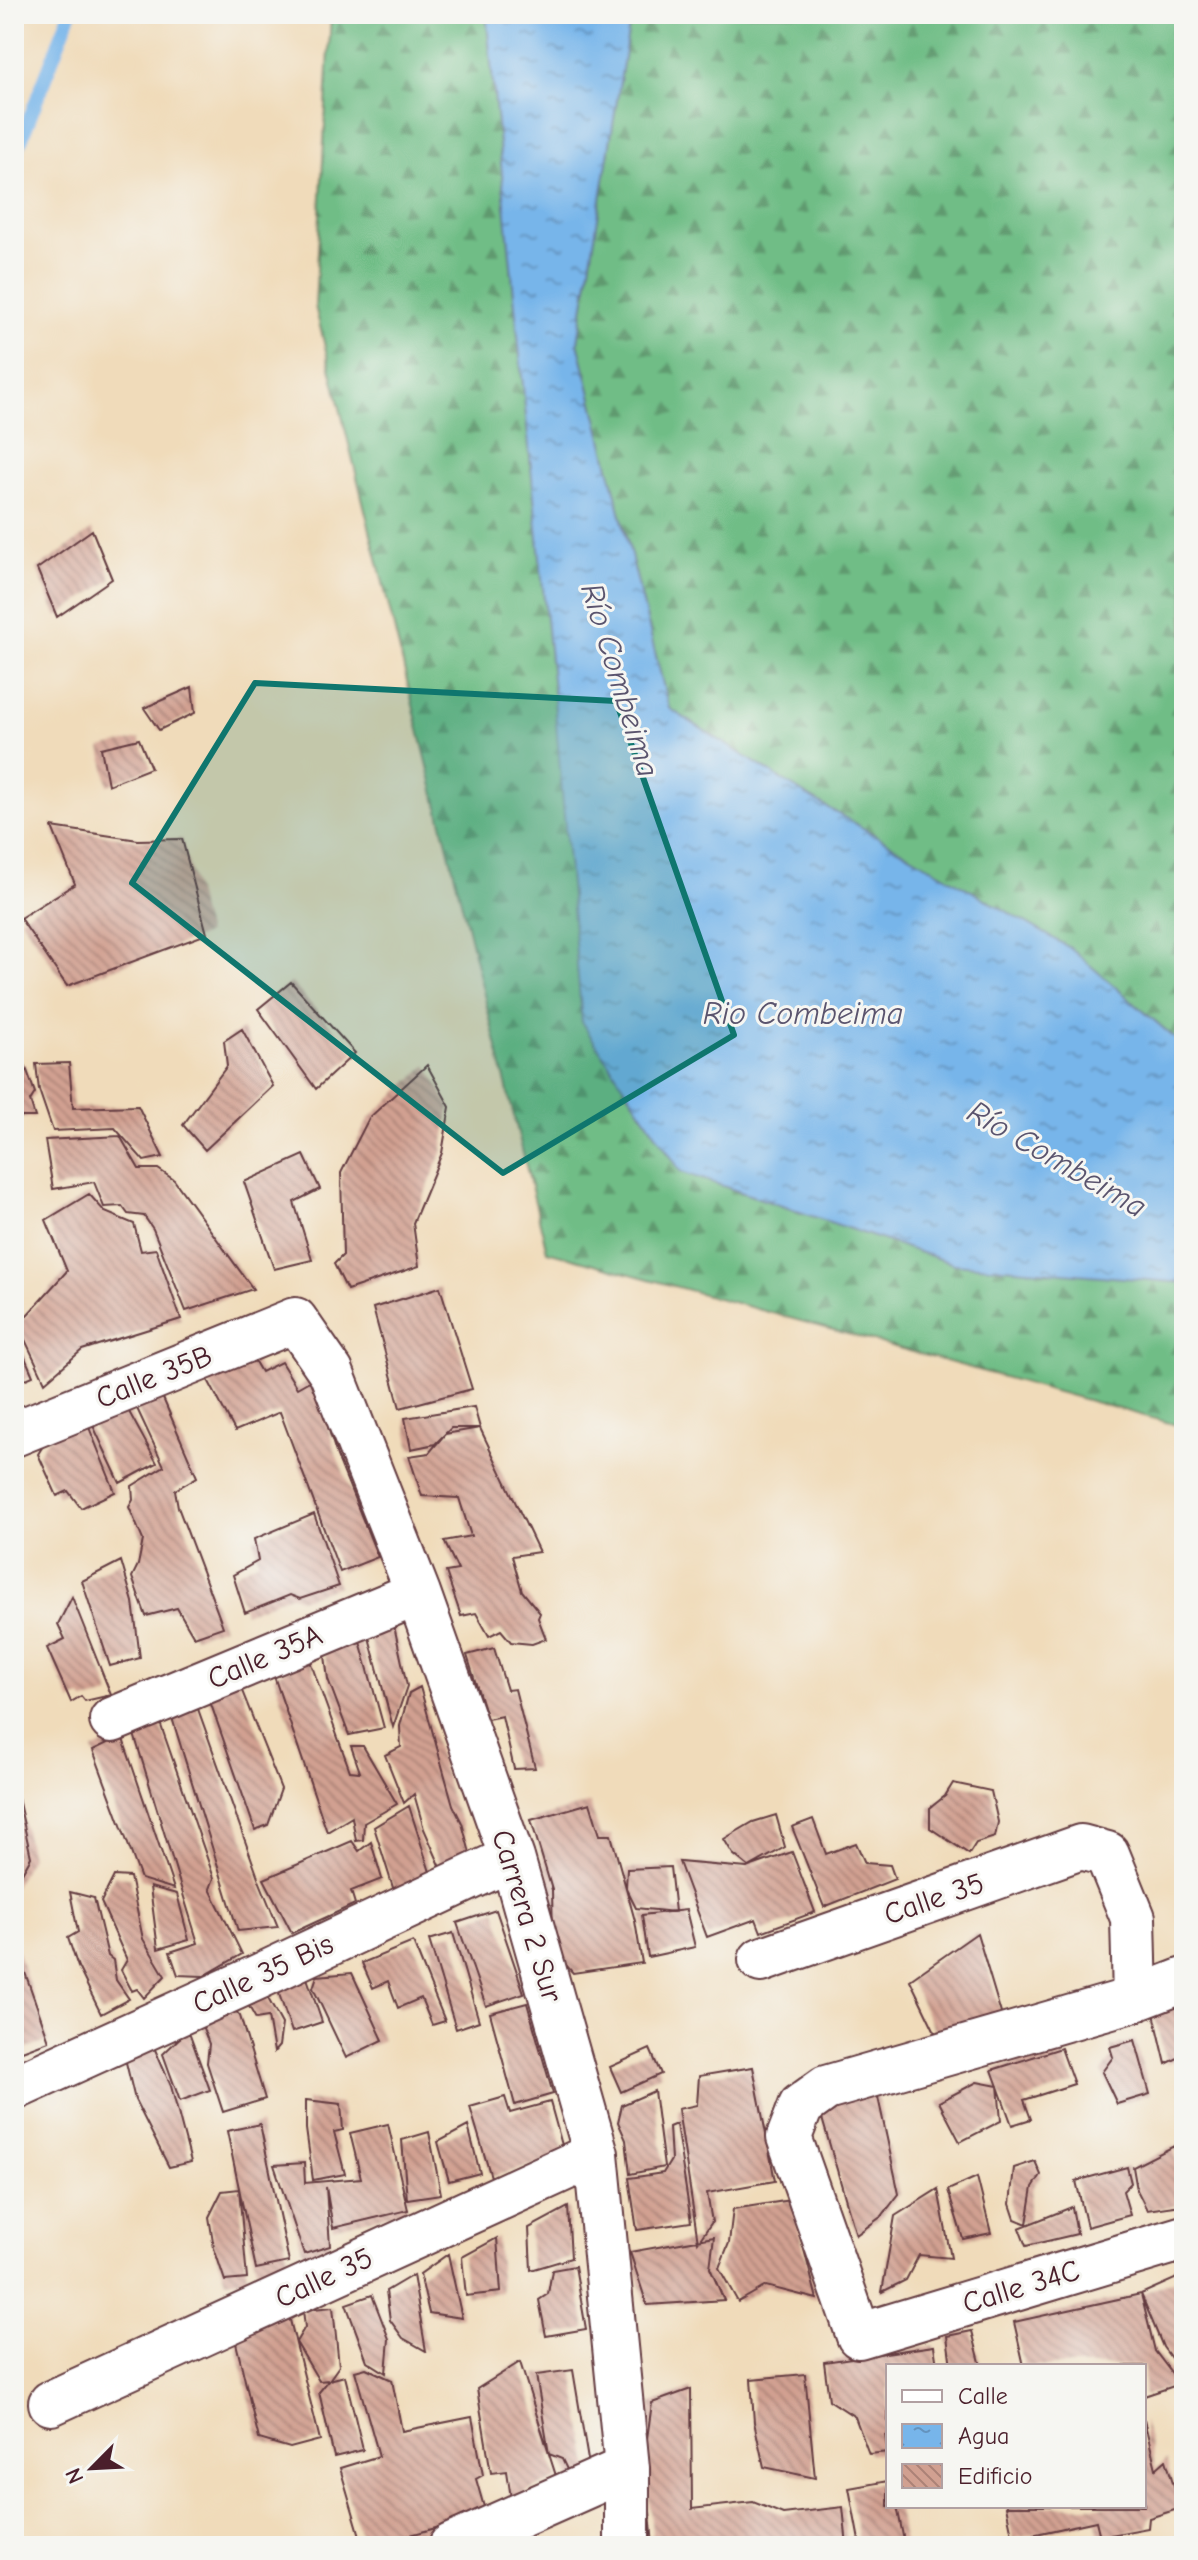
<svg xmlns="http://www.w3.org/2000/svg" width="1198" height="2560" viewBox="0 0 1198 2560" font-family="'Comic Neue',sans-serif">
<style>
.forest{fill:url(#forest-firs);stroke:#5d6e58;stroke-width:2}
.water{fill:url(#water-ripples);stroke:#606a8a;stroke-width:2}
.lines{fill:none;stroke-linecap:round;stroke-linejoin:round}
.stream{stroke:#77b5ea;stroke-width:14}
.building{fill:url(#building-back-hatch)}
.minor-casing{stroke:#633b40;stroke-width:48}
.minor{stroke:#fff;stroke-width:44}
.marked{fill:#0f766e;fill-opacity:0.2;stroke:#0f766e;stroke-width:6;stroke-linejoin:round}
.labels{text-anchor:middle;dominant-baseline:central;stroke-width:6;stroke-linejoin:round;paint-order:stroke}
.street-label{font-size:30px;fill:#4a1f2b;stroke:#f6f6f2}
.water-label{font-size:32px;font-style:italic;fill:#5a546e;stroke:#f6f6f2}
</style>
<defs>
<pattern id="forest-firs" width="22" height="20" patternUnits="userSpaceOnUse" patternTransform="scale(2)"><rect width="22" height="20" fill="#70bd86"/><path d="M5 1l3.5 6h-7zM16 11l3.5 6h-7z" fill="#5e996e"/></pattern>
<pattern id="water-ripples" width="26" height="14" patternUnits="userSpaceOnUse" patternTransform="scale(2)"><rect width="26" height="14" fill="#77b5ea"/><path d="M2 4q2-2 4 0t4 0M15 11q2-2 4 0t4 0" fill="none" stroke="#6493be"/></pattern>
<pattern id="building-back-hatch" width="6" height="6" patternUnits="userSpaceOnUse" patternTransform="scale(2)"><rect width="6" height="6" fill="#d1a091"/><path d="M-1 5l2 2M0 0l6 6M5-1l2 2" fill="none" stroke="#ac8277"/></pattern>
</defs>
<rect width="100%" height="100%" fill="#f6f6f2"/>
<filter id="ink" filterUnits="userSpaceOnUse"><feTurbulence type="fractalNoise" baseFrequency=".0125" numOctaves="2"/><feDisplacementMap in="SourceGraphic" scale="16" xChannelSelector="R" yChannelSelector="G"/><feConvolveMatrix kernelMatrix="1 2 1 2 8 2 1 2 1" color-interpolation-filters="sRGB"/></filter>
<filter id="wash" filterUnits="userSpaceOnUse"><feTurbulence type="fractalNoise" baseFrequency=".006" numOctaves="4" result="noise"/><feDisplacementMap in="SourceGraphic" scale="32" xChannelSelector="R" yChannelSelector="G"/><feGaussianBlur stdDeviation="1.8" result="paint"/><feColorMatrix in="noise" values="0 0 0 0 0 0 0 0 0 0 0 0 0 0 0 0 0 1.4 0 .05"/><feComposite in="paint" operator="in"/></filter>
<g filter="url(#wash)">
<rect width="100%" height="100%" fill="#f0dbba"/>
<path class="forest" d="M331,14H1184V1427L547,1251L315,306Z"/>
<path class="water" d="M488,14H631L578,342L669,708L806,795L1070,948L1184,1046V1283L954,1264L681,1172L582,1023L554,700L487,23Z"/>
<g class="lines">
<path class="stream" d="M14,158L70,14"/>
</g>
<g id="blocks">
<path class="building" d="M92,530L112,579L57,617L37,569Z
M192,687L195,713L159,730L144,708Z
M139,739L151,768L108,785L101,748Z
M52,827L138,840L182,839L207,934L67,986L20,918L75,884Z
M291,982L355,1053L316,1089L258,1009Z
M242,1029L273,1086L205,1150L183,1125L227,1066L224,1041Z
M69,1063L73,1108L138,1106L163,1157L144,1161L115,1128L53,1131L39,1090L36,1064Z
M25,1065L35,1093L30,1101L35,1117H14V1069Z
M427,1065L450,1107L442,1153L413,1223L419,1266L347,1290L334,1264L343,1255L341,1173L369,1118Z
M120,1136L139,1169H158L174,1180L253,1289L186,1311L153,1229L144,1216L128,1214L122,1206L104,1207L94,1182L53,1189L45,1140Z
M304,1155L320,1189L294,1202L312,1260L274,1269L244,1182Z
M89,1194L105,1212L134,1224L141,1251L156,1249L181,1319L82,1350L45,1382L18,1325L67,1271L46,1220Z
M440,1287L472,1389L400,1408L373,1308Z
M14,1332L33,1376L14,1384Z
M247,1348L261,1372L281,1362L297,1388L313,1379L337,1456L378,1557L340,1572L280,1412L235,1431L199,1363Z
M159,1389L197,1477L175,1490L178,1507L223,1627L194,1637L177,1608L146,1616L132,1577L138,1565L143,1540L129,1507L133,1500L132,1486L164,1466L133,1400Z
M122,1399L157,1463L120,1483L89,1417Z
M474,1407L480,1428H451L435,1444L411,1449L405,1418Z
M84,1415L115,1492L81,1508L68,1491L57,1496L38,1454L46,1441Z
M480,1428L539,1552L512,1556L522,1591L540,1613L538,1618L546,1639L532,1644L511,1642L501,1630L489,1636L476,1613L461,1616L446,1572L458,1570L444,1541L471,1536L459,1498L422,1496L409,1456L429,1453L445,1434Z
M314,1514L339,1586L300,1599L290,1595L245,1613L233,1575L258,1561L254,1539Z
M121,1561L133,1602L140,1658L110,1666L82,1581Z
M72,1597L111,1695L85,1701L81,1696L71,1702L47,1648L65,1639L58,1624Z
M393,1621L407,1686L393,1727L366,1626Z
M357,1630L384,1728L349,1735L328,1679L324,1648Z
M494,1648L507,1690L515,1689L535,1768L514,1769L502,1716L487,1719L467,1655Z
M309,1658L350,1771L360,1772L351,1746H363L397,1804L364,1823L363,1840L356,1841L352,1817L327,1832L274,1676Z
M236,1676L281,1789L268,1825L255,1830L206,1690Z
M420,1687L453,1805L462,1823L471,1857L443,1872L424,1829L414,1794L404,1803L385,1755L401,1747L400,1726L409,1693Z
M193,1695L259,1880L278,1927L238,1931L169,1708Z
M158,1717L214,1878L210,1889L242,1954L204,1976L178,1975L170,1952L198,1943L134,1734Z
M122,1736L174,1889L141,1879L93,1750Z
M14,1780L31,1857L14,1887Z
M953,1783L991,1791L998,1822L995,1837L976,1843L969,1854L930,1828V1808L945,1796Z
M590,1803L600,1835H611L626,1888L627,1869L670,1867L675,1912L636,1908L626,1888L635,1921L642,1963L573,1973L559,1957L553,1938L552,1890L531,1820Z
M409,1806L430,1872L395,1894L374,1827Z
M776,1815L785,1847L749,1867L792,1852L815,1912L761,1932L756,1919L707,1937L679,1862L747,1868L749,1867L733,1854L724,1839L753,1822Z
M813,1819L826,1854L856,1843L865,1863L890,1865L895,1879L824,1907L792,1827Z
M352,1841L359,1851L371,1842L382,1879L351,1891L355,1904L292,1933L264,1879Z
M114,1876L130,1877L143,1939L165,1976L144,1998L137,1989L132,1991L121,1970L127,1960L101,1902Z
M150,1887L177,1894L189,1940L158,1949Z
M70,1892L94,1898L108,1956L113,1960L116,1980L129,1999L101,2014L78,1967L68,1938L78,1932Z
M496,1910L524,1993L486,2006L457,1923Z
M686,1910L695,1947L648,1957L642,1915Z
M453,1933L479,2021L456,2029L429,1940Z
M977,1933L1003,2020L938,2038L910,1980Z
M14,1941L49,2041L14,2054Z
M413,1942L445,2021L432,2025L421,1998L398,2008L388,1981L373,1988L362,1963Z
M352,1973L383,2040L346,2058L313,1988L317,1976Z
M307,1978L322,2022L292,2032L277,1988Z
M265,1993L282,2024L279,2046L274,2052L268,2017L256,2019L247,2003Z
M1184,1998V2055L1166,2064L1152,2005Z
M527,2003L553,2094L515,2105L490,2013Z
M233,2008L240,2016L265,2099L223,2112L207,2063L209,2044L200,2020Z
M188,2030L210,2090L180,2101L163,2054Z
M1135,2040L1150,2094L1117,2104L1102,2072L1113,2057L1110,2047Z
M153,2045L171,2086L191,2162L169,2167L135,2100L124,2054Z
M1061,2048L1074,2084L1024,2100L1031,2119L1012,2125L992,2070Z
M650,2049L661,2074L621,2092L610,2067Z
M753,2067L775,2181L707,2193L712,2222L698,2242L678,2109L697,2105L699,2076Z
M977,2082L998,2086L1001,2121L960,2142L939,2102Z
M847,2089L878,2097L899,2194L882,2216L856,2235L819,2108Z
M654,2091L664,2167L630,2174L626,2140L618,2122L622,2105Z
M505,2097L510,2113L550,2102L565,2156L491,2177L470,2107Z
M306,2100L341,2104L343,2130L334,2132L345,2174L313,2180L306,2129Z
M260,2124L289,2262L256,2269L227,2131Z
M388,2124L408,2210L333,2228L326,2187L330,2246L304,2254L274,2165L304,2163L305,2183L361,2178L350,2133Z
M676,2124L691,2222L637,2230L629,2178L663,2173L671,2160L669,2127Z
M468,2126L480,2173L449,2181L438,2142Z
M429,2132L441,2194L407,2199L402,2140Z
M1174,2146L1183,2187L1181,2205L1147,2210L1137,2190L1133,2167Z
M1035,2161L1041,2175L1033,2187L1027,2224L1015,2219L1010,2204L1014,2168Z
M1127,2167L1131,2183L1123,2191L1130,2215L1087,2227L1076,2181Z
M977,2177L991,2233L963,2239L948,2190Z
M239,2189L247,2279L225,2281L214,2248L209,2217L222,2191Z
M938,2189L951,2258L919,2255L906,2280L882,2292L895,2216Z
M791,2200L817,2299L766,2286L738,2302L719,2268L729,2243L733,2209Z
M568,2207L571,2258L531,2270L529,2228Z
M1072,2207L1077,2234L1026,2246L1019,2228Z
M714,2237L710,2268L724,2300L647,2305L630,2252Z
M497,2238L501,2292L466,2296L462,2257Z
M448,2254L462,2318L429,2313L420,2274Z
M575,2266L586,2329L546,2336L539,2300L548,2294L552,2270Z
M1184,2270V2376L1163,2347L1141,2294L1155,2351L1180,2384L1144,2396V2366H1024L1014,2322L1141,2294L1175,2279Z
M413,2275L426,2351L403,2338L390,2320L386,2291Z
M372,2295L389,2339L386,2373L367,2361L346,2304Z
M333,2307L339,2366L329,2380L319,2381L296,2342L305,2327L303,2310Z
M287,2308L320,2440L290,2448L259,2439L231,2322Z
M972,2331L981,2366H951L947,2336Z
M934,2346L937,2366H888V2434L885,2435L888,2452L869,2454L855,2417L829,2400L824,2362Z
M520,2362L549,2454L536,2375L573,2370L590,2472L572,2480L562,2459L549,2454L557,2479L511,2498L507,2471L491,2473L477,2389Z
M366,2368L392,2380L402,2431L472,2417L483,2475L476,2479L486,2514L371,2546H363L340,2468L379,2456L355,2371Z
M805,2374L815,2478L764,2467L754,2422L751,2379Z
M345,2376L363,2450L334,2457L319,2392L329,2380Z
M691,2389L692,2509L753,2502L783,2514L843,2507L847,2546H653L645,2453L652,2403Z
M1144,2420L1156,2469L1166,2460L1181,2508L1149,2518L1148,2528L1100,2537L1096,2521L1013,2539L1006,2506H1144Z
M888,2481V2506H897L905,2546H875L874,2543L860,2546L849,2488Z"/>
</g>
</g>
<g filter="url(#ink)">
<use href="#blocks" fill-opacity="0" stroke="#633b40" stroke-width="2"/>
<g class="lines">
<defs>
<path id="minor" d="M14,1434L295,1320L331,1372L418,1593L512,1858L596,2154L627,2468V2546
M112,1720L418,1593
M761,1960L1081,1847L1107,1854L1133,1918L1135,1999
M1184,1980L1135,1999L826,2088L801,2106L789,2137L859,2336L1184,2238
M14,2088L258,1977L512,1858
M51,2403L596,2154
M451,2546L627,2468"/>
</defs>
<use href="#minor" class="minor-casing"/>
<use href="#minor" class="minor"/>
</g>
</g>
<path class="marked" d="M255,683L616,701L734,1035L503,1173L132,883Z"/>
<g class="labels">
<g class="street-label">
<text transform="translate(154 1377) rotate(-22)">Calle 35B</text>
<text transform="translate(265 1657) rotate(-23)">Calle 35A</text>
<text transform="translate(934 1899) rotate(-19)">Calle 35</text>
<text transform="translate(527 1916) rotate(73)">Carrera 2 Sur</text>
<text transform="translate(263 1974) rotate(-25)">Calle 35 Bis</text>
<text transform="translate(324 2278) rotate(-25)">Calle 35</text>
<text transform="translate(1021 2287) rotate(-17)">Calle 34C</text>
</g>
<g class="water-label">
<text transform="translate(620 680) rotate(73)">Río Combeima</text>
<text x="803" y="1013">Rio Combeima</text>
<text transform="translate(1057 1159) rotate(30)">Río Combeima</text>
</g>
</g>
<rect width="1198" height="2560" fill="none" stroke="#f6f6f2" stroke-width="48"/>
<rect x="886" y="2364" width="260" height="144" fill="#f6f6f2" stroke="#b1a0a2" stroke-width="2"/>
<rect x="902" y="2390" width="40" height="12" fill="#ffffff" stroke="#b1a0a2" stroke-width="2"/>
<text x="958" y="2404" font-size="24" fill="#4a1f2b">Calle</text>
<rect x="902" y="2424" width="40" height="24" fill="url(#water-ripples)" stroke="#b1a0a2" stroke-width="2"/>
<text x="958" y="2444" font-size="24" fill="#4a1f2b">Agua</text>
<rect x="902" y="2464" width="40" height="24" fill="url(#building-back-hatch)" stroke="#b1a0a2" stroke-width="2"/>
<text x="958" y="2484" font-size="24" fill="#4a1f2b">Edificio</text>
<g transform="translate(92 2468) rotate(246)" stroke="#f6f6f2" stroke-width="6" paint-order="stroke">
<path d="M0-6L14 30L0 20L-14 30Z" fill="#4a1f2b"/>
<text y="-12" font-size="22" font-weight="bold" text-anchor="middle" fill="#4a1f2b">N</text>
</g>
</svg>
